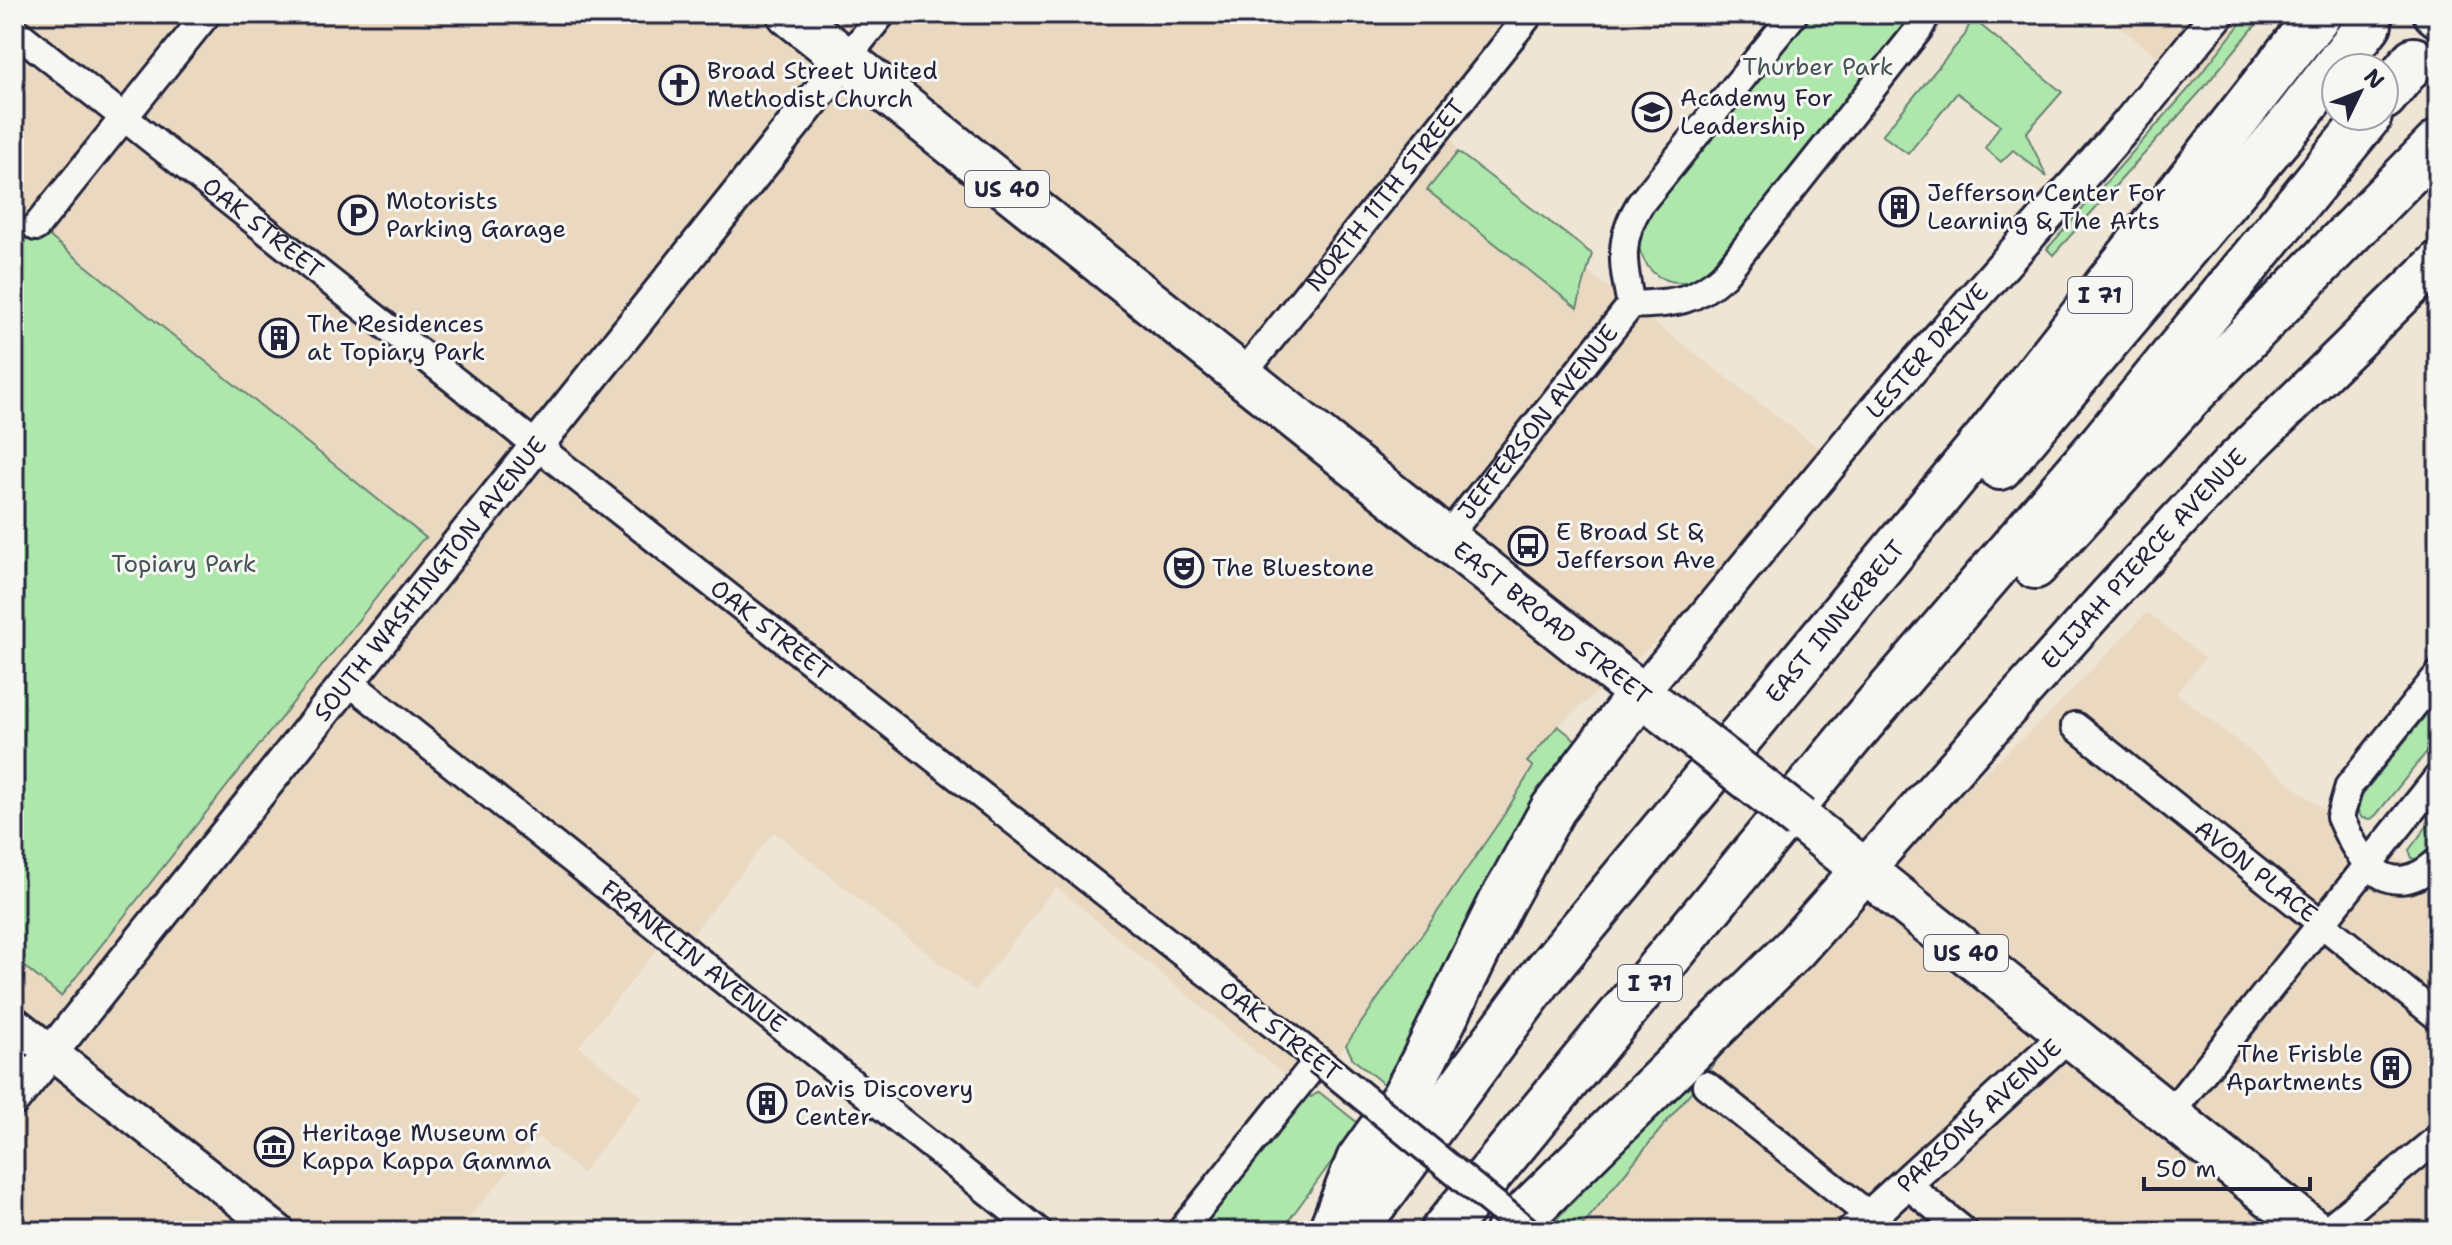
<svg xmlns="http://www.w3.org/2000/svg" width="2452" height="1245" viewBox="0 0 2452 1245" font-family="'Shantell Sans',sans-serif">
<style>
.built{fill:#ead9c0}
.green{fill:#aee7ac;stroke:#688474;stroke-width:2}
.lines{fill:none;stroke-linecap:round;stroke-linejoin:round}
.minor-casing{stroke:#22223b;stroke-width:32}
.tertiary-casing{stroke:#22223b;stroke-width:38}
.secondary-casing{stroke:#22223b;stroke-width:44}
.primary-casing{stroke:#22223b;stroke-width:48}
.motorway-casing{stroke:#22223b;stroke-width:50}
.minor{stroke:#f6f6f2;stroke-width:26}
.tertiary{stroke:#f6f6f2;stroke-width:32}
.secondary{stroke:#f6f6f2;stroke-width:38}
.primary{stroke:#f6f6f2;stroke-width:42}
.motorway{stroke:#f6f6f2;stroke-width:44}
.minor-bridge-casing{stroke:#22223b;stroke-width:32;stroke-linecap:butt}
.primary-bridge-casing{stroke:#22223b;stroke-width:48;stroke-linecap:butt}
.minor-bridge{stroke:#f6f6f2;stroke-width:26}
.primary-bridge{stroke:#f6f6f2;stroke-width:42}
.labels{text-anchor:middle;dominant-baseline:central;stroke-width:6;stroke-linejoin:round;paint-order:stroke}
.shield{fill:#f6f6f2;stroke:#626272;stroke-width:2}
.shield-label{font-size:22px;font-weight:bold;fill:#22223b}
.park-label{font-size:24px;fill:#455357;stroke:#f6f6f2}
.poi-label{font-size:24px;fill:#22223b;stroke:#f6f6f2;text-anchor:start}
.street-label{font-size:24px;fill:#22223b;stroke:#f6f6f2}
</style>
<rect width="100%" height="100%" fill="#efe5d5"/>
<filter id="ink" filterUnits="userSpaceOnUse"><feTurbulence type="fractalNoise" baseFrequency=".0125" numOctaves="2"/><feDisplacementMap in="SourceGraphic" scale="16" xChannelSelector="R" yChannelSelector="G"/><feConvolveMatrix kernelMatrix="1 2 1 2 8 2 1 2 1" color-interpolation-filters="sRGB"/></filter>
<g filter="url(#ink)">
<path class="built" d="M14,14H1535L1446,126L1458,152L1428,191L1577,307L1587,271L1828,455L1668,631L1558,726L1527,762L1533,767L1504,815L1346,1045L1307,1094L1056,887L975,991L774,832L684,945L669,935L579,1046L642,1096L582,1173L538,1137L458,1231H14Z
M2103,14H2248L2193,85Z
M2147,612L2205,658L2177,693L2375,851L2438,873V1231H1578L1823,929L1914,835L2048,715Z"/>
<path class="green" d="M1806,14H1918L1701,279C1657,291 1639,267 1635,225Z
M2248,14H2265L2200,92L2053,255L2047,249L2192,85Z
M1972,18L2062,92L2026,133L2047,177L2013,150L2001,162L1985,148L2000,125L1957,93L1908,154L1882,135L1965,35Z
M1458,152L1592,254L1577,308L1427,190Z
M14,208L426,538L421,541L61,996L14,958Z
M2438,700V738L2376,815L2371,819L2362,818L2357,810L2362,795Z
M1558,726L1581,744L1387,1087L1353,1059L1346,1045L1504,815L1533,767L1527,762Z
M2438,812V850L2422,862L2412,858L2409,850Z
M1759,1008L1578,1231H1569L1560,1225L1554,1231H1545Z
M1319,1092L1359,1124L1281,1231H1199L1307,1094L1311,1097Z"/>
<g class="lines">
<defs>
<g id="minor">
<path id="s1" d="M14,30L537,446L1318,1060L1181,1231"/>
<path d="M846,59L882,14"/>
<path d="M36,227L207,14"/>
<path d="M1631,305C1623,265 1617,241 1640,204L1794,14"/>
<path id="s2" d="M1242,375L1530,14"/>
<path id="s3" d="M1446,538L1631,305C1671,303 1692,304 1724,275L1919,29L1927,14"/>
<path d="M2438,675L2349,786L2340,817C2359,862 2389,906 2438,861"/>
<path id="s4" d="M348,681L1038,1231"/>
<path id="s5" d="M2075,726L2438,1017"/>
<path d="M1706,1085L1870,1216"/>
<path d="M2169,1115L2438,777"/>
<path d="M1906,1184L1964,1231"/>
<path d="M2325,1231L2438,1138"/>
</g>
<g id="tertiary">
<path id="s6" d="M1641,693L1876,409L2128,124L2218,14"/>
<path d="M14,1023L278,1231"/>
<path id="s7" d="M14,1099L846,59"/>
<path id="s8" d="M1854,1231L2068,1034"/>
</g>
<g id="secondary">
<path d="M2433,14L2438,18"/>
<path id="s9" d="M1863,871L2109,595L2231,464L2438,261"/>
</g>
<g id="primary">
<path id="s10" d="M789,14L1666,714"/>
<path d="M1800,819L2314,1231"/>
</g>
<g id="motorway">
<path d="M2384,97L2414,60"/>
<path d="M2000,467L2294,120L2369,24"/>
<path d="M2035,566L2191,395L2438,143"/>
<path d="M1331,1231L1359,1160L1404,1097L1423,1062L1501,903L1553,809L1641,693"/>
<path id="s11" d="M1352,1231L1385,1190L1540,979L1987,438L2319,14"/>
<path d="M1443,1231L1854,732L2104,441L2369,116"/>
<path d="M1508,1231L1794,949L1863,871"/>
</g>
</defs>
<use href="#minor" class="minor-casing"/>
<use href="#tertiary" class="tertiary-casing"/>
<use href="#secondary" class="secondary-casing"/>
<use href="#primary" class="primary-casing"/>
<use href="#motorway" class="motorway-casing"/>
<use href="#minor" class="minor"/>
<use href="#tertiary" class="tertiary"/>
<use href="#secondary" class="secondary"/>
<use href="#primary" class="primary"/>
<use href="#motorway" class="motorway"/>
<defs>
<path id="minor-bridge" d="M1318,1060L1527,1231"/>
<path id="primary-bridge" d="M1666,714L1800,819"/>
</defs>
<use href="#minor-bridge" class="minor-bridge-casing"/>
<use href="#primary-bridge" class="primary-bridge-casing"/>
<use href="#minor-bridge" class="minor-bridge"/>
<use href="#primary-bridge" class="primary-bridge"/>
</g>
</g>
<defs>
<symbol id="church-ring" viewBox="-11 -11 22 22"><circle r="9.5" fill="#f6f6f2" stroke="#22223b" stroke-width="1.5"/><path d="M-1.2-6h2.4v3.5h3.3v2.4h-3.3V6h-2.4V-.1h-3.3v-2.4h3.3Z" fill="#22223b"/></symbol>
<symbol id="school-ring" viewBox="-11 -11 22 22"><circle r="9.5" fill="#f6f6f2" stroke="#22223b" stroke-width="1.5"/><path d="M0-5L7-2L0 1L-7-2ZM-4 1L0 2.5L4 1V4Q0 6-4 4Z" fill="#22223b"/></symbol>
<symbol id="building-ring" viewBox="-11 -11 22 22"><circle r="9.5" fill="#f6f6f2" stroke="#22223b" stroke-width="1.5"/><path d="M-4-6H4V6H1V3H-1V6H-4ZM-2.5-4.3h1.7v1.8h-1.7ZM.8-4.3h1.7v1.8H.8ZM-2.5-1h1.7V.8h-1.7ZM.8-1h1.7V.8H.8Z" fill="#22223b"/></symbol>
<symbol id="parking-ring" viewBox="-11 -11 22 22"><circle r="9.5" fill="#f6f6f2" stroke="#22223b" stroke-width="1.5"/><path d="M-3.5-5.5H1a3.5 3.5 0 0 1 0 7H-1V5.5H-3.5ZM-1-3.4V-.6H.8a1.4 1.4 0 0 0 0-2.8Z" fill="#22223b"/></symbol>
<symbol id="bus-ring" viewBox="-11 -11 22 22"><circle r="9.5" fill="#f6f6f2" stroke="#22223b" stroke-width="1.5"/><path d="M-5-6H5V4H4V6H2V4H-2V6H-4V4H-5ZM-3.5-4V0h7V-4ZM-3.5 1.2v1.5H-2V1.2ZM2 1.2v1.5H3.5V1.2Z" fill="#22223b"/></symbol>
<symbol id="theatre-ring" viewBox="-11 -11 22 22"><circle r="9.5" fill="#f6f6f2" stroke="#22223b" stroke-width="1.5"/><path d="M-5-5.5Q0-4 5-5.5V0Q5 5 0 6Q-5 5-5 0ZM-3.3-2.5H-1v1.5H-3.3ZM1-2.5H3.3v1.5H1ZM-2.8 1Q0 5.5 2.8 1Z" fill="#22223b"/></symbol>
<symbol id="museum-ring" viewBox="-11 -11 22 22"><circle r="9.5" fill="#f6f6f2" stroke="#22223b" stroke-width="1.5"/><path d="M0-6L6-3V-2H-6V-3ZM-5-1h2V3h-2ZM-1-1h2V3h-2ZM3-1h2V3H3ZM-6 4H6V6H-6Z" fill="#22223b"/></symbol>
</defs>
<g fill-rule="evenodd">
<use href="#church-ring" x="657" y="63" width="44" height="44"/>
<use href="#school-ring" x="1630" y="90" width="44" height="44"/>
<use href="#building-ring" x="1877" y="185" width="44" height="44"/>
<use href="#parking-ring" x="336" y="193" width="44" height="44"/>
<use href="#building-ring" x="257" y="316" width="44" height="44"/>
<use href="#bus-ring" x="1506" y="524" width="44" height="44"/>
<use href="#theatre-ring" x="1162" y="546" width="44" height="44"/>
<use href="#building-ring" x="2369" y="1046" width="44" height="44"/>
<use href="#building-ring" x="745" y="1081" width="44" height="44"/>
<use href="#museum-ring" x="252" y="1125" width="44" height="44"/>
</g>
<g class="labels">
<g class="shield">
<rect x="965" y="171" width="84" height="36" rx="6"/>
<rect x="2068" y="277" width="64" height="36" rx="6"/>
<rect x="1924" y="935" width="84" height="36" rx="6"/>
<rect x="1618" y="965" width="64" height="36" rx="6"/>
</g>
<g class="shield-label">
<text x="1007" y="189">US 40</text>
<text x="2100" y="295">I 71</text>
<text x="1966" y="953">US 40</text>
<text x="1650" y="983">I 71</text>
</g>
<g class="park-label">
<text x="1818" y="67">Thurber Park</text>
<text x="184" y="564">Topiary Park</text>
</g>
<g class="poi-label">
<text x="707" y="71">Broad Street United<tspan x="707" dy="28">Methodist Church</tspan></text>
<text x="1680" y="98">Academy For<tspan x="1680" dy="28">Leadership</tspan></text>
<text x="1927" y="193">Jefferson Center For<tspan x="1927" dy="28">Learning &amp; The Arts</tspan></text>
<text x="386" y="201">Motorists<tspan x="386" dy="28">Parking Garage</tspan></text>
<text x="307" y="324">The Residences<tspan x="307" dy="28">at Topiary Park</tspan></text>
<text x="1556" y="532">E Broad St &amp;<tspan x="1556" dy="28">Jefferson Ave</tspan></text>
<text x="1212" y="568">The Bluestone</text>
<text x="2363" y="1054" text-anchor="end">The Frisble<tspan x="2363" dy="28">Apartments</tspan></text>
<text x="795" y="1089">Davis Discovery<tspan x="795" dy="28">Center</tspan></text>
<text x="302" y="1133">Heritage Museum of<tspan x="302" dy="28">Kappa Kappa Gamma</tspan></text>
</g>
<g class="street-label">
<text stroke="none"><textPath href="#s2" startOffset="230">NORTH 11TH STREET</textPath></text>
<text stroke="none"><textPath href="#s1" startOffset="318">OAK STREET</textPath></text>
<text stroke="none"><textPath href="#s6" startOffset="446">LESTER DRIVE</textPath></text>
<text stroke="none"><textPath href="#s3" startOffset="148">JEFFERSON AVENUE</textPath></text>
<text stroke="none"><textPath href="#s9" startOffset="420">ELIJAH PIERCE AVENUE</textPath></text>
<text stroke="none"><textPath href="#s7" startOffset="666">SOUTH WASHINGTON AVENUE</textPath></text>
<text stroke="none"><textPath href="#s10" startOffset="976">EAST BROAD STREET</textPath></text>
<text stroke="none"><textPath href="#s11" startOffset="778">EAST INNERBELT</textPath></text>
<text stroke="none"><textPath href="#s1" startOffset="966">OAK STREET</textPath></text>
<text stroke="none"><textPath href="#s5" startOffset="232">AVON PLACE</textPath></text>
<text stroke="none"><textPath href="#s4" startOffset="442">FRANKLIN AVENUE</textPath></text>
<text transform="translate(1280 1031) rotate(38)">OAK STREET</text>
<text stroke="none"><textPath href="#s8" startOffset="170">PARSONS AVENUE</textPath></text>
</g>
</g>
<rect width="2452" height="1245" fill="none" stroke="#f6f6f2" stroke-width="48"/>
<rect x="24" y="24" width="2404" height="1197" fill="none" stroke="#22223b" stroke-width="3" filter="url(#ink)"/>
<g transform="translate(2360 92) rotate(47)"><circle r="38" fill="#f6f6f2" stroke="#a1a1a9" stroke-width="2"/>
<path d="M0-6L14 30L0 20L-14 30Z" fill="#22223b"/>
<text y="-12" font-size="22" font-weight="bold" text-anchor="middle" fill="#22223b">N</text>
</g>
<path d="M2144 1177v12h166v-12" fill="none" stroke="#22223b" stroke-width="4"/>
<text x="2156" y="1177" font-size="24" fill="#22223b" stroke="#f6f6f2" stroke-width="6" paint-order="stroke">50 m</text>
</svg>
